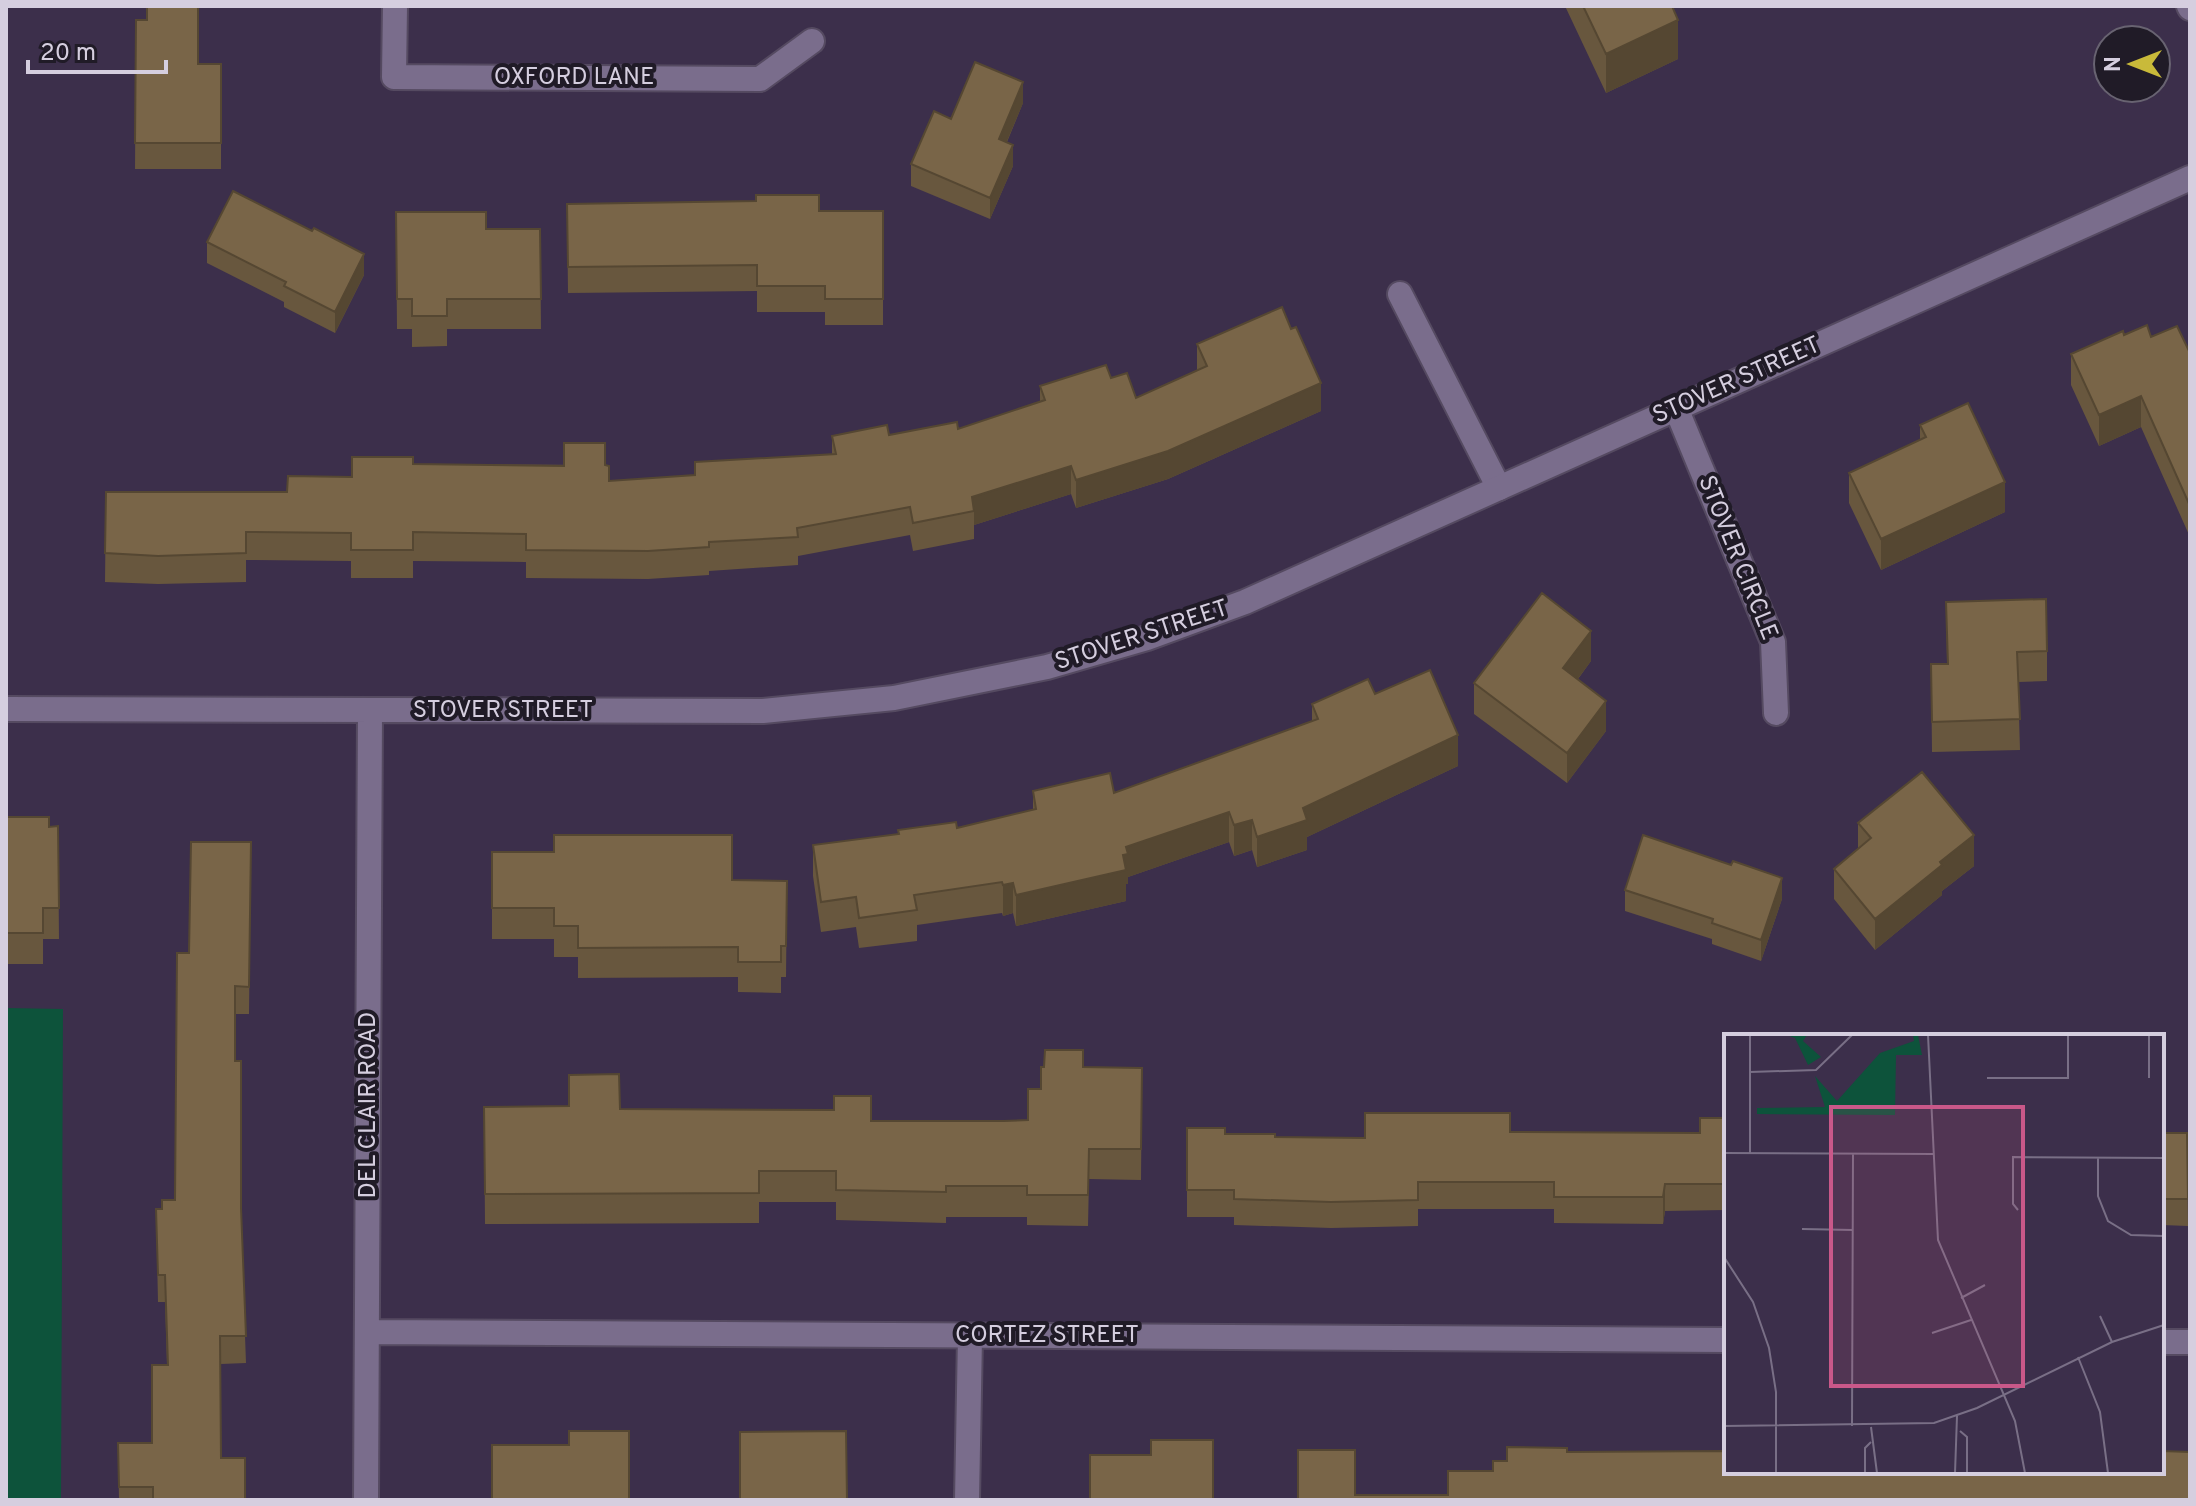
<svg xmlns="http://www.w3.org/2000/svg" width="2196" height="1506" viewBox="0 0 2196 1506" font-family="Overpass,sans-serif">
<style>
.green{fill:#0d533b}
.lines{fill:none;stroke-linecap:round;stroke-linejoin:round}
.lane-casing{stroke:#554a61;stroke-width:28}
.street-casing{stroke:#554a61;stroke-width:28}
.lane{stroke:#7a6d8c;stroke-width:24}
.street{stroke:#7a6d8c;stroke-width:24}
.wall{fill:#68573e}
.shaded-wall{fill:#554732}
.building{fill:#796548;stroke:#554732;stroke-width:2}
.labels{text-anchor:middle;dominant-baseline:central;stroke-width:8;stroke-linejoin:round;paint-order:stroke}
.street-label{font-size:24px;fill:#d5cedf;stroke:#201b27}
.inset-road{fill:none;stroke:#796f86;stroke-width:2}
.view{fill:#c95889;fill-opacity:0.15;stroke:#c95889;stroke-width:4}
.inset-edge{fill:none;stroke:#d5cedf;stroke-width:4}
</style>
<rect width="100%" height="100%" fill="#3c2f4b"/>
<path class="green" d="M6,1008L63,1009L61,1500H6Z"/>
<g class="lines">
<defs>
<path id="lane" d="M1400,294L1499,488"/>
<path id="street" d="M395,6L394,77L760,79L812,41
M2189,6L2190,8
M1676,408L1773,642L1776,713
M6,709L763,711L894,698L1047,667L1147,638L1245,602L2190,178
M367,1332L1726,1340
M2162,1342H2190
M366,1500L370,711
M967,1500L970,1336"/>
</defs>
<use href="#lane" class="lane-casing"/>
<use href="#street" class="street-casing"/>
<use href="#lane" class="lane"/>
<use href="#street" class="street"/>
</g>
<path class="wall" d="M1565,6H1672L1678,59L1606,93Z
M136,20H147L198,64H221V169H135Z
M1023,103L1007,142L1013,166L990,219L911,186V164L951,119Z
M567,204L819,211H883V325H825V312H757V291L568,293Z
M396,212L486,229H540L541,329H447V346L412,347V329H397Z
M207,242L364,275L335,333L284,307V302L207,263Z
M2124,335L2151,337L2190,353V537L2141,427L2099,446L2071,385V354Z
M1197,344L1321,411L1168,479L1076,508L1071,494L974,525V539L913,551L910,535L798,556V565L709,571V575L648,579L526,578V562L413,561V578H351V561L246,560V582L158,584L105,582L106,492H287L413,464L605,465L609,481L695,475L832,454V436L889,435L958,429L1040,402V386L1111,378L1136,398L1197,371Z
M1920,425L2005,512L1881,570L1849,503V473L1920,440Z
M1946,602L2047,651V681L2018,682L2020,750L1932,752L1931,664H1947Z
M1591,661L1578,679L1606,731L1567,783L1474,714V683Z
M1375,694L1458,766L1307,837V850L1257,867L1252,850L1234,856L1229,842L1128,877V884H1126V901L1016,926L1013,913L1003,916L1002,913L917,925V941L859,948L856,927L821,932L813,876V845L898,834V830L957,828L1033,810V791L1114,793L1312,721V704Z
M6,817L49,827L58,826L59,939H43V964H6Z
M1858,823L1974,866L1942,891V895L1875,950L1834,899V869L1858,848Z
M251,842L249,1014H235V1061L246,1363L221,1364V1458L245,1500H119L118,1443H152L167,1365L165,1302H158L156,1209H162L175,1200L189,953Z
M492,852L732,880L787,881L786,977H781V993L738,992V977L578,978V957H554V939H492Z
M1625,890L1782,899L1761,961L1712,944V939L1625,911Z
M1083,1067L1142,1068L1141,1180L1089,1179L1088,1226L1027,1225V1217H946V1223L836,1220V1202H759V1223L485,1224L484,1107L620,1109L871,1121H1003L1028,1120L1041,1089Z
M1726,1118V1210L1665,1211L1663,1224L1554,1223V1209H1418V1226L1331,1228L1234,1225V1217H1187V1128L1225,1134L1275,1137L1365,1138L1510,1132L1700,1133Z
M2162,1133H2187L2188,1226L2162,1225Z"/>
<path class="shaded-wall" d="M1678,20V59L1606,93V54Z
M1023,82V103L999,160V139Z
M1013,145V166L990,219V198Z
M364,254V275L335,333V312Z
M1321,383V411L1168,479L1076,508V480Z
M2141,396V427L2099,446V415Z
M1071,466V494L974,525V511L972,497Z
M2005,482V512L1881,570V539Z
M1591,631V661L1563,699V668Z
M1606,701V731L1567,783V753Z
M1458,735V766L1307,837V850L1257,867V837L1303,808Z
M1229,812V842L1128,877V884H1126V901L1016,926V895L1123,855L1126,847Z
M1252,820V850L1234,856V825Z
M1974,835V866L1942,891V895L1875,950V919L1940,862Z
M1782,878V899L1761,961V940Z
M1013,883V913L1003,916V885Z
M1665,1184V1211L1663,1224V1197Z"/>
<path class="building" d="M147,6H198V64H221V143H135L136,20H147Z
M1583,6H1672L1678,20L1606,54Z
M975,62L1023,82L999,139L1013,145L990,198L911,164L934,111L951,119Z
M233,191L312,231L314,228L364,254L335,312L284,286L286,282L207,242Z
M756,195H819V211H883V299H825V286H757V265L568,267L567,204L756,201Z
M396,212H486V229H540L541,299H447V316H412V299H397Z
M1282,307L1291,329L1296,327L1321,383L1168,451L1076,480L1071,466L972,497L974,511L913,523L910,507L797,528L798,537L709,542V547L648,551L526,550V534L413,532V550H351V533L246,532V553L158,556L105,553L106,492H287L288,476L352,477V457H413V464L564,466V443H605V465L609,466V481L695,475V462L836,454L832,436L887,425L889,435L957,422L958,429L1045,400L1040,386L1106,365L1111,378L1127,373L1136,398L1207,366L1197,344Z
M2147,325L2151,337L2177,326L2190,353V506L2141,396L2099,415L2071,354L2123,331L2124,335Z
M1968,403L2005,482L1881,539L1849,473L1926,437L1920,425Z
M1542,593L1591,631L1563,668L1606,701L1567,753L1474,683Z
M2046,599L2047,651L2017,652L2020,719L1932,722L1931,664H1948L1946,602Z
M1430,670L1458,735L1303,808L1307,820L1257,837L1252,820L1234,825L1229,812L1126,847L1128,854L1123,855L1126,870L1016,895L1013,883L1003,885L1002,882L914,895L917,910L859,918L856,897L821,902L813,845L899,834L898,830L956,822L957,828L1036,809L1033,791L1110,773L1114,793L1318,719L1312,704L1368,679L1375,694Z
M1922,772L1974,835L1940,862L1942,865L1875,919L1834,869L1871,838L1858,823Z
M6,817H49V827L58,826L59,908H43V933H6Z
M554,835H732V880L787,881L786,946H781V962H738V947L578,948V926H554V908H492V852H554Z
M1643,835L1731,865L1733,861L1782,878L1761,940L1712,923L1713,919L1625,890Z
M191,842H251L249,987L235,986V1061H241V1208L246,1336H220L221,1458H245V1500H153V1487H119L118,1443H152V1365H168L165,1275H158L156,1209H162V1200H175L177,953H189Z
M1045,1050H1083V1067L1142,1068L1141,1149H1089L1088,1195H1027V1186H946V1192L836,1190V1171H759V1193L485,1194L484,1107L569,1106V1075L619,1074L620,1109L834,1110V1096H871V1121H1003L1028,1120V1089H1041V1067H1044Z
M1365,1113H1510V1132L1700,1133V1118H1726V1184H1665L1663,1197H1554V1182H1418V1200L1331,1202L1234,1199V1190H1187V1128H1225V1134H1275V1137L1365,1138Z
M2162,1133H2187L2188,1199H2162Z
M569,1431H629V1500H492V1445H569Z
M846,1431L847,1500H740V1432Z
M1151,1440H1213V1500H1090V1455H1151Z
M1507,1447L1567,1448V1452L1726,1451V1472H1990V1473L2162,1472V1451L2190,1452V1500H1298V1450H1355V1495H1448V1471H1493V1461H1507Z"/>
<g class="labels">
<g class="street-label">
<text x="574" y="78">OXFORD LANE</text>
<text transform="translate(1737 381) rotate(-24)">STOVER STREET</text>
<text transform="translate(1737 558) rotate(68)">STOVER CIRCLE</text>
<text transform="translate(1142 636) rotate(-18)">STOVER STREET</text>
<text x="503" y="711">STOVER STREET</text>
<text transform="translate(369 1105) rotate(-90)">DEL CLAIR ROAD</text>
<text x="1047" y="1336">CORTEZ STREET</text>
</g>
</g>
<g transform="translate(1724 1034)">
<rect width="440" height="440" fill="#3c2f4b"/>
<path d="M63,1H83L79,7L97,23L84,31L71,4ZM189,1H194L198,21H172L171,81L33,80V74L101,73L91,42L113,67L156,19L190,7Z" fill="#0d533b"/>
<path class="inset-road" d="M26,1V119M204,1L214,206L291,387L301,439M26,38L92,36L128,1M263,44H344V1M425,44V1M0,119L209,120M374,123V162L384,187L407,201L440,202M294,176L289,170V123L440,124M78,195L129,196M0,223L29,268L45,314L52,358V439M237,264L261,251M376,282L388,308M208,299L247,286M354,323L376,378L384,439M0,392L210,389L253,374L388,308L440,291M128,392L129,120M147,393L153,439M236,397L243,403V439M141,439V414L147,408M231,439L233,382"/>
<path class="view" d="M107,73H299V352H107Z"/>
<rect width="440" height="440" class="inset-edge"/>
</g>
<rect width="2196" height="1506" fill="none" stroke="#d5cedf" stroke-width="16"/>
<g transform="translate(2132 64) rotate(270)"><circle r="38" fill="#201b27" stroke="#686371" stroke-width="2"/>
<path d="M0-6L14 30L0 20L-14 30Z" fill="#c9ba3a"/>
<text y="-12" font-size="22" font-weight="bold" text-anchor="middle" fill="#d5cedf">N</text>
</g>
<path d="M28 60v12h138v-12" fill="none" stroke="#d5cedf" stroke-width="4"/>
<text x="40" y="60" font-size="24" fill="#d5cedf" stroke="#201b27" stroke-width="6" paint-order="stroke">20 m</text>
</svg>
